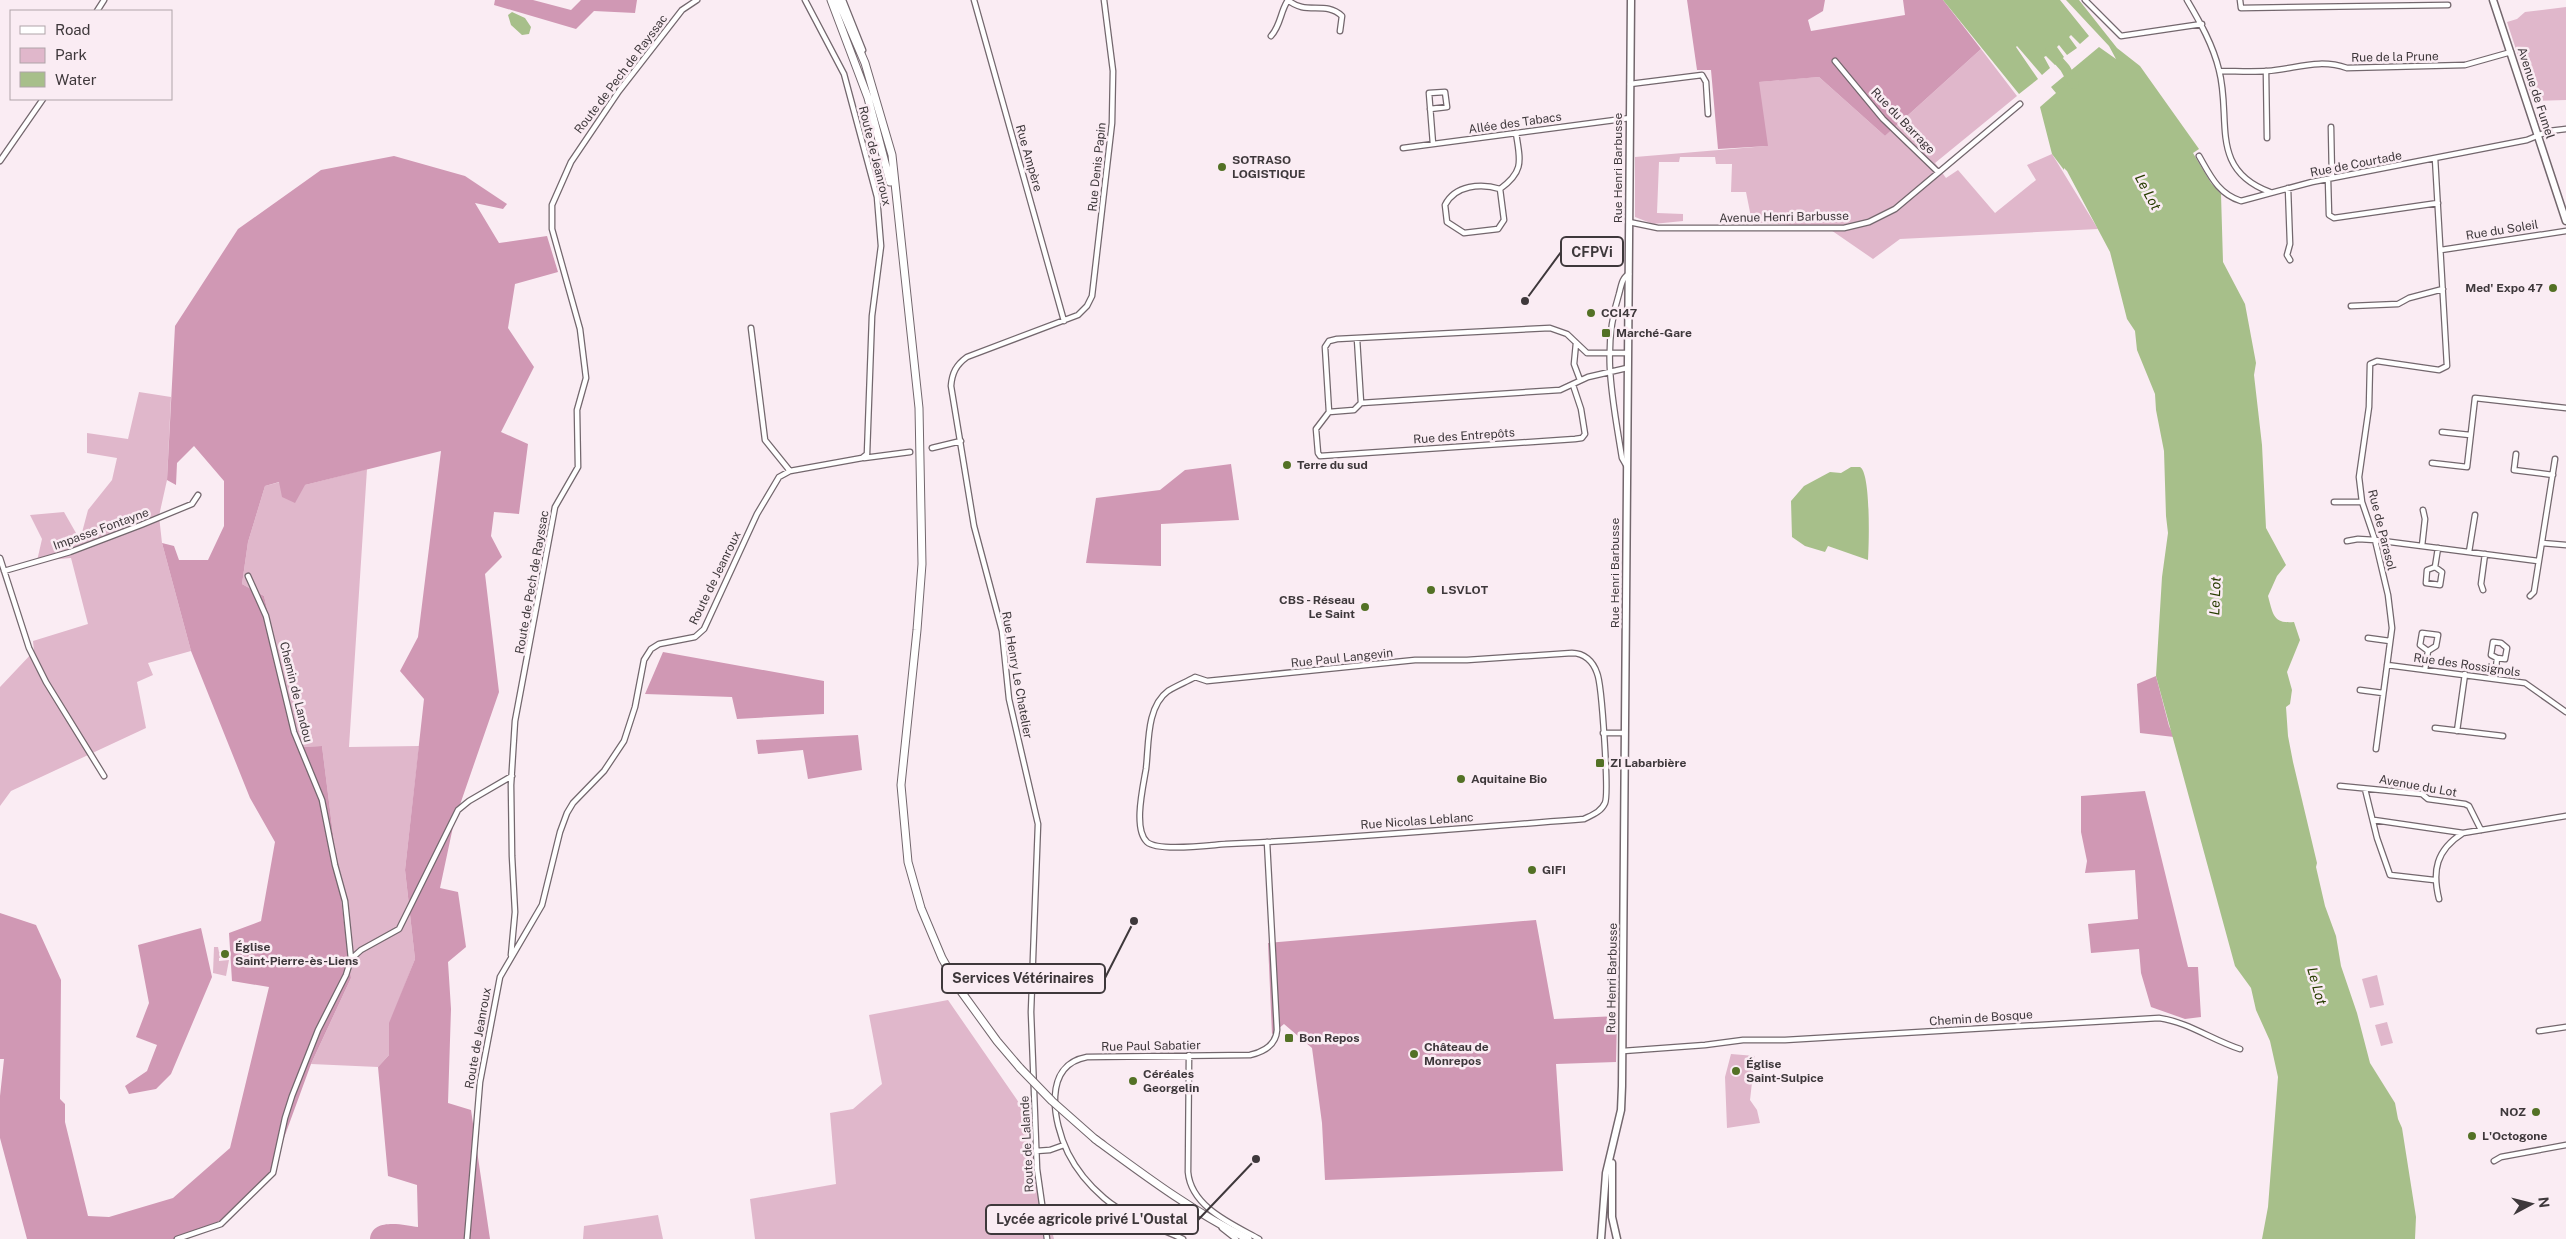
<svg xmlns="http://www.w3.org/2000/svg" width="2566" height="1239" viewBox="0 0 2566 1239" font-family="'Public Sans',sans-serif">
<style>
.green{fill:#e0b7cb}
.forest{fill:#d098b4}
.water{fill:#a7bf8a}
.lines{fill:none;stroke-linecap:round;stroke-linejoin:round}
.river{stroke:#a7bf8a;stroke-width:10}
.street-casing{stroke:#73676d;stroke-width:7}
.secondary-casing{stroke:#73676d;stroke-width:9}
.primary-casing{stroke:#73676d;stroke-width:9}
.street{stroke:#fff;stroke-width:4.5}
.secondary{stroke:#fff;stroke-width:6}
.primary{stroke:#fff;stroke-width:7}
.primary-bridge-casing{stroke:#73676d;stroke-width:9;stroke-linecap:butt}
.primary-bridge{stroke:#fff;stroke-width:7}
.poi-dot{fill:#537125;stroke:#faecf3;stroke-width:2}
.labels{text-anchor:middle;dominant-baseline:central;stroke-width:5;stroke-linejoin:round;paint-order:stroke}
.street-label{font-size:12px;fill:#3e383b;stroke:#faecf3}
.poi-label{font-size:12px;font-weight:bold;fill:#3e383b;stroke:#faecf3;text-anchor:start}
.water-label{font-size:14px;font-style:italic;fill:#283d00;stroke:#faecf3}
.leader{fill:none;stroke:#3e383b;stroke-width:2}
.callout-dot{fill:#3e383b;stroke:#faecf3;stroke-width:2}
.callout{fill:#faecf3;stroke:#3e383b;stroke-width:2}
.callout-label{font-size:14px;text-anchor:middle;font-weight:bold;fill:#3e383b}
</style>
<rect width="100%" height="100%" fill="#faecf3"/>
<path class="green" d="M2566,7V100L2533,101L2507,22L2517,19L2525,12Z
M1981,49L2017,96L1935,163L1946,178L1958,170L1995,213L2036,180L2027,165L2052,154L2098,229L1900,239L1873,259L1828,228L1752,222L1746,192H1731L1732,164H1716L1715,157H1680L1679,162H1659L1657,213L1683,214V221L1653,224L1635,217V157L1767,146L1758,82L1819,77L1885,136Z
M139,392L171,397L167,480L159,516L162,543L191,651L148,663L153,675L137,682L146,728L11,791L0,806V687L34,651L33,641L88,624L71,558L37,561L42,539L30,515L64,512L80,540L88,510L112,480L117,458L87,453V433L128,439Z
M367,469L349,747L419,746L405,870L415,959L390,1023L389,1055L378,1067L311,1064L351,978L322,746L300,747L264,596L242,584L248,542L265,486L280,482L305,485Z
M214,947H218L219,952H221L222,957L219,958V961L229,960L226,976L213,973Z
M2377,975L2384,1005L2370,1008L2362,979Z
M948,1000L1024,1110L1035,1164L1054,1239H755L750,1199L836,1184L830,1113L853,1109L882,1084L869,1015Z
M2387,1022L2393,1043L2381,1046L2375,1025Z
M1731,1054L1755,1056L1750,1100L1757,1110L1760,1123L1727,1128L1725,1077Z
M658,1215L663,1239H583L584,1226Z"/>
<path class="forest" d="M495,0H533L571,10L581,0H637L635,13L594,11L576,29L494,5Z
M1687,0H1825L1823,11L1808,20L1811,31L1905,15L1903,0H1943L1981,49L1885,136L1819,77L1759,82L1768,146L1718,149L1711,70H1697Z
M394,156L465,176L507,204L503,209L475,203L499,243L547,236L558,272L515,284L508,328L534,367L501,432L528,444L519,514L494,512L491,536L502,557L485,574L499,692L454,822L440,888L458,892L466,947L448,962L451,1009L448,1103L471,1110L490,1239H370C372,1217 404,1225 418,1227L417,1185L388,1176L378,1067L389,1055V1023L415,959L405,870L424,699L400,671L418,637L441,451L305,485L295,503L282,497L279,482L265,486L248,542L242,584L264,596L300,747L322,746L351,978L311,1064L269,1179L231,1215L186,1239H27L0,1138V1096L4,1059H0V913L36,925L61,980L60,1099L65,1104V1122L88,1216L109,1217L173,1198L230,1148L269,987L232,981L229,933L261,921L275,842L250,798L191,651L162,543L174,546L179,560H208L224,526V481L194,446L177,463L176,485L167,480L175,326L238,229L321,170Z
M1231,464L1239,520L1161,524V566L1086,563L1096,498L1160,490L1185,470Z
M663,652L824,681V714L737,719L732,697L645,694Z
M2156,676L2169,726L2174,737L2140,733L2137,684Z
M858,735L862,770L808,779L803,750L758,754L756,740Z
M2145,791L2188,967H2198L2201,1017L2185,1019L2151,1007L2141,973L2139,949L2091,953L2088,924L2138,919L2135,870L2085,873L2087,861L2081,832V796Z
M1536,920L1554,1019L1617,1016L1616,1062L1556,1064L1563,1171L1325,1180L1322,1123L1312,1048L1284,1024L1272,1034L1268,943Z
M201,928L212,977L171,1074L156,1089L129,1094L125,1086L147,1071L157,1045L136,1037L149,1003L138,945Z"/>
<path class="water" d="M1943,0H2060L2089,36L2080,44L2071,35L2069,37L2077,48L2067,55L2059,45L2057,47L2064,57L2055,65L2046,56L2044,57L2050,68L2042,75L2017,46L2016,47L2038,79L2019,94Z
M2066,0H2079L2117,48L2140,66L2199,149L2193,153L2211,183L2221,194L2223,262L2245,304L2256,363L2254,375L2262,445L2266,528L2286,565L2277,576L2268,596C2273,614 2273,624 2294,622L2300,640L2287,672L2292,690L2290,704L2286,707L2288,736L2293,762L2317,863L2316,867L2325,906L2336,936L2341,966L2357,1013L2370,1063L2395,1103L2398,1119L2402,1128L2416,1217L2415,1239H2262L2268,1207L2278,1077L2270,1041L2256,1010L2251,988L2235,966L2156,676L2162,577L2168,533L2166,516L2164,451L2156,410L2155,394L2137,350L2135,331L2127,319L2110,252L2067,171L2064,168V170L2052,154L2040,107L2056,93L2051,87L2099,47L2116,59L2109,46Z
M512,12L525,18L531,27L529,34L522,35L511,25L508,15Z
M1851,467H1860C1871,473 1869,545 1868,560L1828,546L1825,552L1805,546L1792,537L1791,501L1804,486L1830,472L1841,473Z"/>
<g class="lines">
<path class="river" d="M2050,51L2065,68L2074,84"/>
<defs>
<path id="street" d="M843,0L863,50
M974,0L1064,321
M1288,0C1306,16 1325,0 1342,16L1340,31
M2085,0L2121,36L2202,24
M2187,0C2200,22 2213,45 2219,70C2232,119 2208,169 2270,192
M2240,0L2241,8L2448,5
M97,11L104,0
M1271,36C1281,25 1280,12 1288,0
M1835,61L1883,119L1938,172
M2220,71C2235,71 2251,72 2267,71C2296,69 2318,58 2347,68L2465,65L2511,52
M2266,71L2267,138
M1630,84L1702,75L1706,82L1708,114
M1430,109L1447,107L1445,92L1429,93L1433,144
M2331,127L2332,178
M1403,148L1630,118
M2199,156C2210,175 2218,194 2241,201L2312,182L2527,140L2549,131L2566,129
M0,161L43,99
M2328,179L2329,215L2334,218L2438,203
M2288,188L2290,244L2287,255L2290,260
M1500,189L1504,220L1498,229L1464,233L1447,222L1445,205C1455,185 1481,183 1500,189C1525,171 1520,160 1516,133
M1629,222L1658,228H1844L1869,222L1895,209L2020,104
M2441,250L2566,231
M2351,306L2398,304L2409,298L2443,289
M751,328L765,440L790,471
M1357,339L1361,403L1560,390L1588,377L1627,368
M1576,343L1574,364L1580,380
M1329,412L1325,347L1329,341L1337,339L1550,328L1567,334L1587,353H1627
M1329,412L1316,429L1318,453L1320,456L1575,439L1582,438L1585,434L1581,409L1573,385
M1329,412L1354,410L1361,403
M2442,432L2470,435
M932,448L961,441
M2516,454L2514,470L2553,475
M864,458L910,452
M2432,463L2467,467L2475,398L2566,408
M1626,465L1622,458C1613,401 1601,350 1619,294C1621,287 1622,277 1629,274
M2334,502H2362
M2347,541L2358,539L2375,540L2538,561
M2542,543L2566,545
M2422,546L2425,519L2423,510
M2469,552L2475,515
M0,558L29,648L46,682L104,776
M2435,567L2442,572L2440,585L2426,583L2427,570L2435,567L2438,548
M4,571L70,552L141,525L192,504L198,495
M2483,590L2481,584L2485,554
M2530,596L2534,592L2555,459
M2368,638L2390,641
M1572,653C1584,653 1593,661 1597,673C1602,684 1609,794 1605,803C1601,812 1592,815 1584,819C1465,828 1345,839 1226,844C1210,845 1158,852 1147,842C1133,829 1143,787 1146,769C1149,745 1146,707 1168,691C1176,686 1186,682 1195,677L1207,681L1415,660H1467Z
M2387,665L2525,683L2566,712
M2425,670L2428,651L2436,646L2438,635L2422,633L2420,645L2428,651
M2495,678L2497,658L2505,659L2507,648L2501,643L2493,642L2491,655L2497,658
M2360,690L2383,693
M2435,728L2503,736
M2457,731L2465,674
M1603,733H1625
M2376,749L2392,628L2388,595L2375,540L2362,502L2359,477L2369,407L2370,364L2377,361L2439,370L2447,366L2435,158
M2340,786L2422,794L2428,799L2465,804L2469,806L2481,830
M2365,789L2377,838L2390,875L2434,880
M2374,820L2463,833
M2439,899C2432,871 2436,850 2463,833L2566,816
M511,955L515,912L512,856L511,785L515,721L555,507L578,467L577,410L586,378L580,329L552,229V205L571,162L619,91L682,10L697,0
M351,959L361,950L399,929L458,810L469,801L512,776
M2539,1031L2566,1027
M1623,1051L1705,1045L1743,1040H1785L2159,1018C2188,1022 2212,1040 2240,1049
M1189,1055L1188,1172C1191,1207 1232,1224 1259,1239
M1036,1151L1050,1150L1064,1145
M2494,1161L2501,1157L2566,1145
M1222,1228L1236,1239
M177,1239L221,1224L273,1173L285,1118L292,1096L318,1030L346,975L351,959L345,901L335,865L322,800L294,732L266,616L248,576
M467,1239L480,1082L500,977L542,905L560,832L567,813L573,803L604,771L624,741L635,707L644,660L651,649L659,644L695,637L704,629L757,514L779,477L790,471L862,458L867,454L872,316L881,246L877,197L844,74L805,0
M1047,1239L1037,1169L1031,1012L1038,824L1009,699L1002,631L974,526L951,386C952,373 956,365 967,357L1078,315L1087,306L1092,296L1112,123L1113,71L1104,0
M1183,1239C1157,1227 1126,1217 1104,1198C1090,1186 1077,1171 1068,1153C1053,1122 1042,1065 1087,1057L1250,1055C1263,1052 1276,1045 1277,1030L1267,842"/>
<path id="secondary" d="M2493,0L2566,221
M1612,1163V1217L1617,1239
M1601,1239L1606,1173L1621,1110L1622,1086L1631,0"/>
<path id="primary" d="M831,0L868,98L890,182
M838,0L865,63L892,155L919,408L922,564L917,630L901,785L908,862L921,908L942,958L960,990L997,1041L1020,1068
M1095,1139C1144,1175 1193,1212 1248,1239"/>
</defs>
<use href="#street" class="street-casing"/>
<use href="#secondary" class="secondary-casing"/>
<use href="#primary" class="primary-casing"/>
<use href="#street" class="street"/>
<use href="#secondary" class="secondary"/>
<use href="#primary" class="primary"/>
<defs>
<path id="primary-bridge" d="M1020,1068L1052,1101L1095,1139"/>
</defs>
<use href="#primary-bridge" class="primary-bridge-casing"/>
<use href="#primary-bridge" class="primary-bridge"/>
</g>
<g class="poi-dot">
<circle cx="1222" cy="167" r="5"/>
<circle cx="2553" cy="288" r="5"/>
<circle cx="1591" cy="313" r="5"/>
<rect x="1601" y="328" width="10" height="10" rx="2.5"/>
<circle cx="1287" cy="465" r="5"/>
<circle cx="1431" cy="590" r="5"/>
<circle cx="1365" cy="607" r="5"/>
<rect x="1595" y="758" width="10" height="10" rx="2.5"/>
<circle cx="1461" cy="779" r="5"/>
<circle cx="1532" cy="870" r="5"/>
<circle cx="225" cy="954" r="5"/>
<rect x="1284" y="1033" width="10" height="10" rx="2.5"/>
<circle cx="1414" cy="1054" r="5"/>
<circle cx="1736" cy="1071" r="5"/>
<circle cx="1133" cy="1081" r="5"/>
<circle cx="2536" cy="1112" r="5"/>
<circle cx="2472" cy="1136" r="5"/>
</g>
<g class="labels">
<g class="street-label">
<text transform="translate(2395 57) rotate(-1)">Rue de la Prune</text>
<text transform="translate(621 74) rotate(-53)">Route de Pech de Rayssac</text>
<text transform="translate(2536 93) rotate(72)">Avenue de Fumel</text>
<text transform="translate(1903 121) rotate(46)">Rue du Barrage</text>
<text transform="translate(1515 123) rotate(-8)">Allée des Tabacs</text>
<text transform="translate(875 156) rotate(76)">Route de Jeanroux</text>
<text transform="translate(1029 158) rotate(74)">Rue Ampère</text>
<text transform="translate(2356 164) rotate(-11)">Rue de Courtade</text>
<text transform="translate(1097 167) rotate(-84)">Rue Denis Papin</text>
<text transform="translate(1618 168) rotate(-90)">Rue Henri Barbusse</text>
<text transform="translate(1784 217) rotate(-1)">Avenue Henri Barbusse</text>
<text transform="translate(2502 230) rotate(-9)">Rue du Soleil</text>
<text transform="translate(1464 436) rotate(-4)">Rue des Entrepôts</text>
<text transform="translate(101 529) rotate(-20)">Impasse Fontayne</text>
<text transform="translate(2382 530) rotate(76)">Rue de Parasol</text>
<text transform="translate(1615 573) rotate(-90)">Rue Henri Barbusse</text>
<text transform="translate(715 578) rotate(-64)">Route de Jeanroux</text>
<text transform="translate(532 582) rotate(-80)">Route de Pech de Rayssac</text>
<text transform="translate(1342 658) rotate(-6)">Rue Paul Langevin</text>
<text transform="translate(2467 665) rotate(8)">Rue des Rossignols</text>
<text transform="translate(1017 675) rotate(80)">Rue Henry Le Chatelier</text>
<text transform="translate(296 692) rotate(76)">Chemin de Landou</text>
<text transform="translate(2418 786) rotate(10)">Avenue du Lot</text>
<text transform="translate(1417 821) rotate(-4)">Rue Nicolas Leblanc</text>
<text transform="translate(1612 978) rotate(-89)">Rue Henri Barbusse</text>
<text transform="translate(1981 1018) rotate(-4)">Chemin de Bosque</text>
<text transform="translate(478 1038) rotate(-80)">Route de Jeanroux</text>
<text transform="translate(1151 1046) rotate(-1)">Rue Paul Sabatier</text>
<text transform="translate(1027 1144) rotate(-93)">Route de Lalande</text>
</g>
<g class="poi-label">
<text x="1232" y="160">SOTRASO<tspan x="1232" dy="14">LOGISTIQUE</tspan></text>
<text x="2543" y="288" text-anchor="end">Med' Expo 47</text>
<text x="1601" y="313">CCI47</text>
<text x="1616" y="333">Marché-Gare</text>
<text x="1297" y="465">Terre du sud</text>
<text x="1441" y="590">LSVLOT</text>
<text x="1355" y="600" text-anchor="end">CBS - Réseau<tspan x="1355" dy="14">Le Saint</tspan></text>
<text x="1610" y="763">ZI Labarbière</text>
<text x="1471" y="779">Aquitaine Bio</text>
<text x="1542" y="870">GIFI</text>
<text x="235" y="947">Église<tspan x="235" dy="14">Saint-Pierre-ès-Liens</tspan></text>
<text x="1299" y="1038">Bon Repos</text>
<text x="1424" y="1047">Château de<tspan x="1424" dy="14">Monrepos</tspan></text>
<text x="1746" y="1064">Église<tspan x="1746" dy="14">Saint-Sulpice</tspan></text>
<text x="1143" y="1074">Céréales<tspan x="1143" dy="14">Georgelin</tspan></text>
<text x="2526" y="1112" text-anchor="end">NOZ</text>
<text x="2482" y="1136">L'Octogone</text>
</g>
<g class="water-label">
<text transform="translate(2148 192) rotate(62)">Le Lot</text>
<text transform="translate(2215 596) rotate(-88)">Le Lot</text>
<text transform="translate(2317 986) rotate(74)">Le Lot</text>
</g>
</g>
<path class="leader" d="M1525 301L1561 252M1134 921L1105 978M1256 1159L1198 1220"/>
<g class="callout-dot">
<circle cx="1525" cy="301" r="5"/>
<circle cx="1134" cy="921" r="5"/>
<circle cx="1256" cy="1159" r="5"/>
</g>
<g class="callout">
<rect x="1561" y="237" width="62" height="29" rx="5"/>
<rect x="942" y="964" width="163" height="29" rx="5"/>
<rect x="986" y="1205" width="212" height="29" rx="5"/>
</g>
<g class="callout-label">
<text x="1592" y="257">CFPVi</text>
<text x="1023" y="983">Services Vétérinaires</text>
<text x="1092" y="1224">Lycée agricole privé L'Oustal</text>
</g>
<rect x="10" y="10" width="162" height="90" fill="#faecf3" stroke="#afa4a9"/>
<rect x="20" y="26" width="25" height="8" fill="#ffffff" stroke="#afa4a9"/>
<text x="55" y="35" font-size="15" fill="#3e383b">Road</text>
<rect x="20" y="48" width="25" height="15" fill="#e0b7cb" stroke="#afa4a9"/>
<text x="55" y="60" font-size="15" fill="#3e383b">Park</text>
<rect x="20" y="72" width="25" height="15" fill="#a7bf8a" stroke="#afa4a9"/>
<text x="55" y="85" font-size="15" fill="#3e383b">Water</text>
<g transform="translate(2531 1204) rotate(83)" stroke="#faecf3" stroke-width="4" paint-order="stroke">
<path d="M0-4L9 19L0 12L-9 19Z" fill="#3e383b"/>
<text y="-8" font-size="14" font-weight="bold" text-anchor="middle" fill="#3e383b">N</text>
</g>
</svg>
